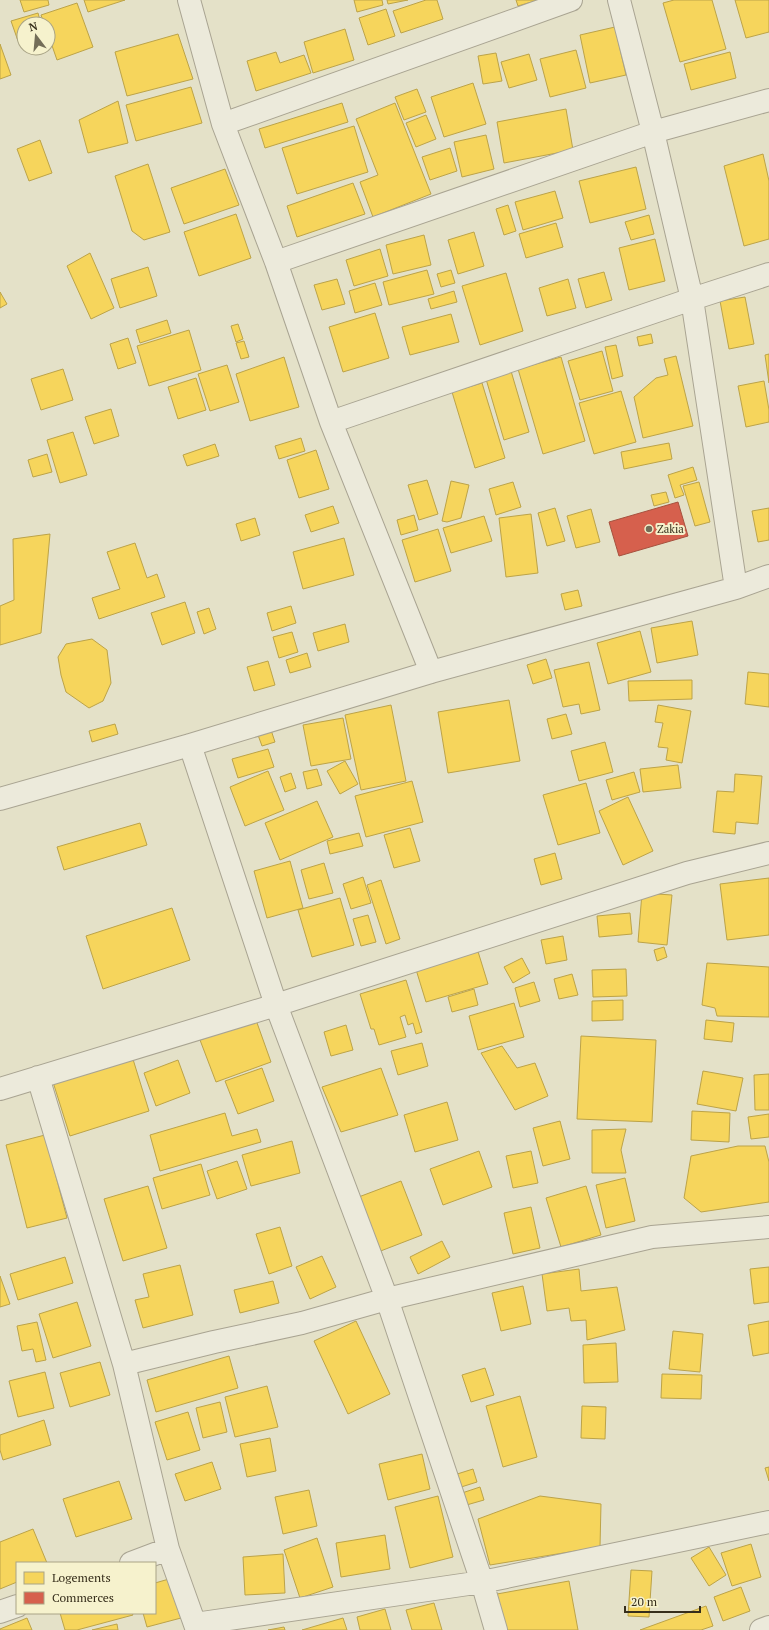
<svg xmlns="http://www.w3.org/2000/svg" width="769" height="1630" viewBox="0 0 769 1630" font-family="'PT Serif',serif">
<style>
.homes{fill:#f6d55c;stroke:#bca348}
.shops{fill:#d6604d;stroke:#a6513e}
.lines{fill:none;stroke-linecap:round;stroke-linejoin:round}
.minor-casing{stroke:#a9a492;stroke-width:24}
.minor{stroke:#eceadb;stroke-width:22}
.poi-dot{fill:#736d58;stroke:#f6f2cd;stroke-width:1.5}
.labels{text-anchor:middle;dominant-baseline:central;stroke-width:4;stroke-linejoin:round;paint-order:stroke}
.poi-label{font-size:11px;fill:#362e1b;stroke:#f6f2cd;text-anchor:start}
</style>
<rect width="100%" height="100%" fill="#e4e1c8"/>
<path class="homes" d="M20,0H48L49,5L24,12Z
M84,0H125L88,12Z
M354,0H382L383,5L357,12Z
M387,0H408L388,4Z
M426,0H437L443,19L401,33L393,11Z
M516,0H538L518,6Z
M674,0H712L726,49L680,62L663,3Z
M735,0H769V32L746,38Z
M77,3L93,47L57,60L48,34V24H44L41,15Z
M386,9L395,36L368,45L359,18Z
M38,13L41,24H24V39L18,41L11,21Z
M615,27L626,75L590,83L580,35Z
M345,29L354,60L313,73L304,42Z
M178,34L193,79L127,96L115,52Z
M0,44L11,75L0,79Z
M576,50L586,88L550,97L540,59Z
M276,52L280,63L304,55L311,73L256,91L247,61Z
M730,52L736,78L691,90L684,64Z
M496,53L502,81L483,84L478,56Z
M529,54L537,80L509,88L501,62Z
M473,83L486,124L444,137L431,97Z
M191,87L202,123L136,141L126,105Z
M417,89L426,112L404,120L395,97Z
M118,101L128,143L88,153L79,120Z
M342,103L348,122L265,148L259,129Z
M395,103L431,194L373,217L360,182L378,175L356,119Z
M566,109L573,150L504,163L497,122Z
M426,115L436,139L416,147L406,123Z
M354,126L368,172L297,194L282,148Z
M486,135L494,169L462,177L454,142Z
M40,140L52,173L29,181L17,149Z
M450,148L457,171L430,180L422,157Z
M763,154L769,181V239L744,246L724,166Z
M148,164L170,232L144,240L132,231L115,176Z
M636,167L646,209L590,223L579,181Z
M225,169L239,205L184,224L171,188Z
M353,183L365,214L297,237L287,206Z
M555,191L563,218L523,230L515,202Z
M508,205L516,231L504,235L496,209Z
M236,214L251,258L199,276L184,232Z
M649,215L654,234L631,240L625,222Z
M556,223L563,247L526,258L519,234Z
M474,232L484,266L458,274L448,240Z
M424,235L431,265L393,274L386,245Z
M655,239L665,281L629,290L619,248Z
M380,249L388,276L354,286L346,260Z
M90,253L114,308L91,319L67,266Z
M148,267L157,296L120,308L111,279Z
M427,270L434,294L389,305L383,282Z
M451,270L455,283L441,287L437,274Z
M604,272L612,300L586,308L578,279Z
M506,273L523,331L480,345L462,286Z
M337,279L345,304L322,310L314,285Z
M568,279L576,308L547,316L539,288Z
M375,283L382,305L355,313L349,291Z
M454,291L457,302L431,309L428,299Z
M0,292L7,304L0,308Z
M745,297L754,344L729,349L720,301Z
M375,313L389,358L343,372L329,327Z
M451,314L459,342L410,355L402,327Z
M167,320L171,333L140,343L136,330Z
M238,324L243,339L236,342L231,326Z
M189,330L201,370L149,386L137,346Z
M651,334L653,343L639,346L637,337Z
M128,338L136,363L118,369L110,344Z
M244,341L249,357L241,359L236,343Z
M616,345L623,376L612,379L605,347Z
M602,351L613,391L580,400L568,361Z
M769,354V383L765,355Z
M676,356L693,426L643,438L634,397L656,378L668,375L664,359Z
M284,357L299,407L250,421L236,374Z
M561,357L585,441L543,454L518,369Z
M227,365L239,402L210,411L198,374Z
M63,369L73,400L41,410L31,379Z
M511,371L529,432L504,440L486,379Z
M196,378L206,410L178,419L168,387Z
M764,381L769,410V422L746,427L738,386Z
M482,383L505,458L475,468L452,392Z
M621,391L636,442L594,454L579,403Z
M111,409L119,436L94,444L85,417Z
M73,432L87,475L60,483L47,440Z
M301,438L305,451L279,459L275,446Z
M669,443L672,459L624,469L621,452Z
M215,444L219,456L187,466L183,455Z
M316,450L329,489L299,498L287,460Z
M47,454L52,472L33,477L28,460Z
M693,467L697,480L680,485L684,495L675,498L668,475Z
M427,480L438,514L419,520L408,485Z
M451,481L469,485L461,518L447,522L442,521Z
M513,482L521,507L496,515L489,489Z
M699,482L710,522L695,526L683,486Z
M666,492L669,502L654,506L651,495Z
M333,506L339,523L311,532L305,515Z
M555,508L565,541L547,546L538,513Z
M769,508V540L758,542L752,511Z
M591,509L600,542L576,548L567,516Z
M531,514L538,573L506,577L499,518Z
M414,515L418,530L401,535L397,520Z
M484,516L492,541L451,553L443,528Z
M255,518L260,535L241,541L236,524Z
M438,529L451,571L415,582L402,540Z
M50,534L41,633L0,645V606L14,600L13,539Z
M344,538L354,575L303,589L293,552Z
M135,543L147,578L157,574L165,597L99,619L92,598L120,589L107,552Z
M578,590L582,606L565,610L561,594Z
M185,602L195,633L162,645L151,613Z
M291,606L296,623L272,631L267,613Z
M209,608L216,629L204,634L197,612Z
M692,621L698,655L657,663L651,628Z
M345,624L349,642L318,651L313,633Z
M640,631L651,672L608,684L597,643Z
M292,632L298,652L279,658L273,637Z
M92,639L107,650L111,683L103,701L89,708L66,692L61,675L58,657L66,644Z
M307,653L311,667L290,673L286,660Z
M546,659L552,678L533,684L527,665Z
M268,661L275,685L254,691L247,667Z
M589,662L600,710L581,714L579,704L563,707L554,670Z
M748,672L769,674V707L745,704Z
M692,680V699L629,701L628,681Z
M509,700L520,761L448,773L438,712Z
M391,705L406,781L361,790L345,715Z
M658,705L691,711L682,763L666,760L668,748L658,747L663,723L655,722Z
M566,714L572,734L552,739L547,719Z
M343,718L351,759L311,766L303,725Z
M115,724L118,734L92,742L89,731Z
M271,730L275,742L262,746L258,735Z
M605,742L613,772L579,781L571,751Z
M268,749L274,767L238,778L232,759Z
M345,761L358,784L340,794L327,771Z
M678,765L681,788L643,792L640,769Z
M317,769L322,785L307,789L303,772Z
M268,771L284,810L245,826L230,787Z
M634,772L640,792L612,800L606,780Z
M291,773L296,788L285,792L280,777Z
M735,774L762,776L758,824L736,822L735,834L713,832L717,791L734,792Z
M412,781L423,822L366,837L355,796Z
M586,783L600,833L558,845L543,795Z
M628,797L653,851L623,865L599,811Z
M317,801L333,837L280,860L265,823Z
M140,823L147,845L64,870L57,847Z
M410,828L420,861L394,868L384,835Z
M359,833L363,846L330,854L327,841Z
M555,853L562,879L541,885L534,859Z
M290,861L303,908L267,918L254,871Z
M324,863L333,893L309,899L301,870Z
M363,877L371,903L351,909L343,884Z
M769,878V935L727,940L720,884Z
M381,880L400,939L386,944L367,885Z
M642,893L672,895L667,945L638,942Z
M340,898L354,945L312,957L298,910Z
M172,908L190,960L103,989L86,936Z
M630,913L632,934L599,937L597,916Z
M368,915L376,942L361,946L353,919Z
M563,936L567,960L546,964L541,940Z
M476,945L488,984L426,1002L414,963Z
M664,947L667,957L657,961L654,950Z
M522,958L530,973L513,983L504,967Z
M707,963L769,967V1017L717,1016L715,1008L702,1005Z
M626,969L627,996L593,997L592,970Z
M572,974L578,995L559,999L554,979Z
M406,980L422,1032L416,1034L413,1023L408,1025L405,1015L400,1017L406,1037L379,1045L374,1029H371L360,994Z
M534,982L540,1001L520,1007L515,988Z
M474,989L478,1005L452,1012L448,997Z
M623,1000V1020L592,1021V1001Z
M514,1003L524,1037L478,1050L469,1016Z
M256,1020L271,1062L216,1082L200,1040Z
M706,1020L734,1023L732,1042L704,1039Z
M346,1025L353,1050L331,1056L324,1032Z
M581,1036L656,1040L652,1122L577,1119Z
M422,1043L428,1066L398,1075L391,1051Z
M502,1046L517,1068L535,1063L548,1096L515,1110L481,1053Z
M132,1056L149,1111L70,1136L53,1082Z
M178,1060L190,1093L156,1106L144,1073Z
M262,1068L274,1101L238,1114L225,1081Z
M381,1068L398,1115L341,1132L322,1087Z
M703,1071L743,1078L736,1111L697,1104Z
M769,1074V1110H755L754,1075Z
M447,1102L458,1140L415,1152L404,1115Z
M692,1111L730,1113L729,1142L691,1140Z
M225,1113L232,1136L257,1129L261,1142L160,1171L150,1135Z
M769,1114V1137L751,1139L748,1117Z
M560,1121L570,1159L543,1166L533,1128Z
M626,1129L621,1150L626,1173H592V1130Z
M45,1135L67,1218L27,1228L6,1145Z
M292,1141L300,1173L251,1186L242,1155Z
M738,1146H765L769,1162V1202L701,1212L684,1198L691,1156Z
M479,1151L492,1187L443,1205L430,1169Z
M531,1151L538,1183L513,1188L506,1156Z
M237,1161L247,1189L217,1199L207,1171Z
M201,1164L210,1195L162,1209L153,1178Z
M625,1178L635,1221L606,1228L596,1185Z
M401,1181L422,1235L378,1252L356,1198Z
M148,1186L167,1248L123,1261L104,1199Z
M586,1186L601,1235L561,1247L546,1198Z
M531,1207L540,1248L513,1254L504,1213Z
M280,1227L292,1266L269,1274L256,1234Z
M442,1241L450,1257L418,1274L410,1257Z
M322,1256L336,1287L310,1299L296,1267Z
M65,1257L73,1283L18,1300L10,1274Z
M180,1265L193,1315L143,1328L135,1300L149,1297L143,1274Z
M769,1267V1302L754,1304L750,1269Z
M579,1269L581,1291L617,1287L625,1330L587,1340L586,1320L571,1321L569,1308L547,1311L542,1274Z
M0,1276L10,1304L0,1307Z
M273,1281L279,1303L240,1313L234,1290Z
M523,1286L531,1324L501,1331L492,1293Z
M77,1302L91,1346L53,1358L39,1314Z
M356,1321L390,1394L348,1414L314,1341Z
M769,1321V1353L753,1356L748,1325Z
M37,1322L46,1360L36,1362L33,1349L22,1351L17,1326Z
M673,1331L703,1334L700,1372L669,1369Z
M616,1343L618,1382L584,1383L583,1345Z
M229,1356L238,1388L156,1412L147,1380Z
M100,1362L110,1395L70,1407L60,1373Z
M485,1368L494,1395L471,1402L462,1375Z
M45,1372L54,1408L18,1417L9,1381Z
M662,1374L702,1375L701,1399L661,1398Z
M267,1386L278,1427L235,1437L225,1397Z
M520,1396L537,1457L503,1467L486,1406Z
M220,1402L227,1432L203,1438L196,1408Z
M582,1406L606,1407L605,1439L581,1438Z
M188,1412L200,1450L167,1460L155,1422Z
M44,1420L51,1445L3,1460L0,1450V1435Z
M270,1438L276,1471L247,1477L240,1444Z
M422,1454L430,1489L388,1500L379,1464Z
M212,1462L221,1489L185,1501L175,1474Z
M769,1467V1481L765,1468Z
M473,1469L477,1482L458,1488L454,1475Z
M119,1481L132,1519L76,1537L63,1499Z
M480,1487L484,1500L463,1506L459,1494Z
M309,1490L317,1526L283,1534L275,1497Z
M438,1496L453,1557L410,1568L395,1507Z
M540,1496L601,1504L600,1547L490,1565L478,1519Z
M33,1529L47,1563H17V1582L0,1589V1542Z
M385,1535L390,1569L341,1577L336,1543Z
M317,1538L333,1587L300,1598L284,1550Z
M751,1544L761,1577L732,1586L721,1553Z
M709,1547L726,1575L709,1586L691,1558Z
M283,1554L285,1593L245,1595L243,1557Z
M631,1570L652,1571L649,1617L628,1616Z
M169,1579L181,1618L147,1627L143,1613H155V1583Z
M569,1581L578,1630H504L497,1594Z
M741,1587L750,1611L723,1621L714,1597Z
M434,1603L442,1630H412L406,1610Z
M706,1606L713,1626L701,1630H640Z
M385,1609L391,1630H360L357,1617Z
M60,1613H132L133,1615L77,1630H65Z
M27,1618L32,1630H0V1629Z
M343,1618L347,1630H302Z
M117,1624L118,1630H92Z
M284,1627L285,1630H268Z"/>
<path class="shops" d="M678,502L688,536L619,556L609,522Z"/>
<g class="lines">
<defs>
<path id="minor" d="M189,0L223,124L276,262L331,422L431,672
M619,0L653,132L692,299L736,588
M223,124L571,0
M276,262L653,132L769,100
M331,422L692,299L769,274
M190,745L276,1005L387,1299L482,1582L195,1624
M0,799L190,745L431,672L736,588L769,576
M38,1077L124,1364L168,1549L197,1630
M0,1089L276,1005L687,873L769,853
M124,1364L214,1342L302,1323L387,1299L652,1237L769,1227
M131,1563L168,1549
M0,1612L17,1606
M496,1630L482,1582L769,1522
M761,1630L769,1627"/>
</defs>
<use href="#minor" class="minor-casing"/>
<use href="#minor" class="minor"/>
</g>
<circle class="poi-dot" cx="649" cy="529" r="4"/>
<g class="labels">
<g class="poi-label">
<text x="657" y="529">Zakia</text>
</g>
</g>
<rect x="16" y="1562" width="140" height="52" fill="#f6f2cd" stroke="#a9a486"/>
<rect x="24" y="1572" width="20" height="12" fill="#f6d55c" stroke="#a9a486"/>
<text x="52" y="1582" font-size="12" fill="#362e1b">Logements</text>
<rect x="24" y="1592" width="20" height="12" fill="#d6604d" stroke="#a9a486"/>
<text x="52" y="1602" font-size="12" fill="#362e1b">Commerces</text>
<g transform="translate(36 36) rotate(344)"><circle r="19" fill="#f6f2cd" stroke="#a9a486"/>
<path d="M0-3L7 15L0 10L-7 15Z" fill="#736d58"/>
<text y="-6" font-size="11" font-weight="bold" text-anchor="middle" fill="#362e1b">N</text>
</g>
<path d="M625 1606v6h75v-6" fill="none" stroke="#362e1b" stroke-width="2"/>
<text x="631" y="1606" font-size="12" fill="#362e1b" stroke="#f6f2cd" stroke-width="3" paint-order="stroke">20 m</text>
</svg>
